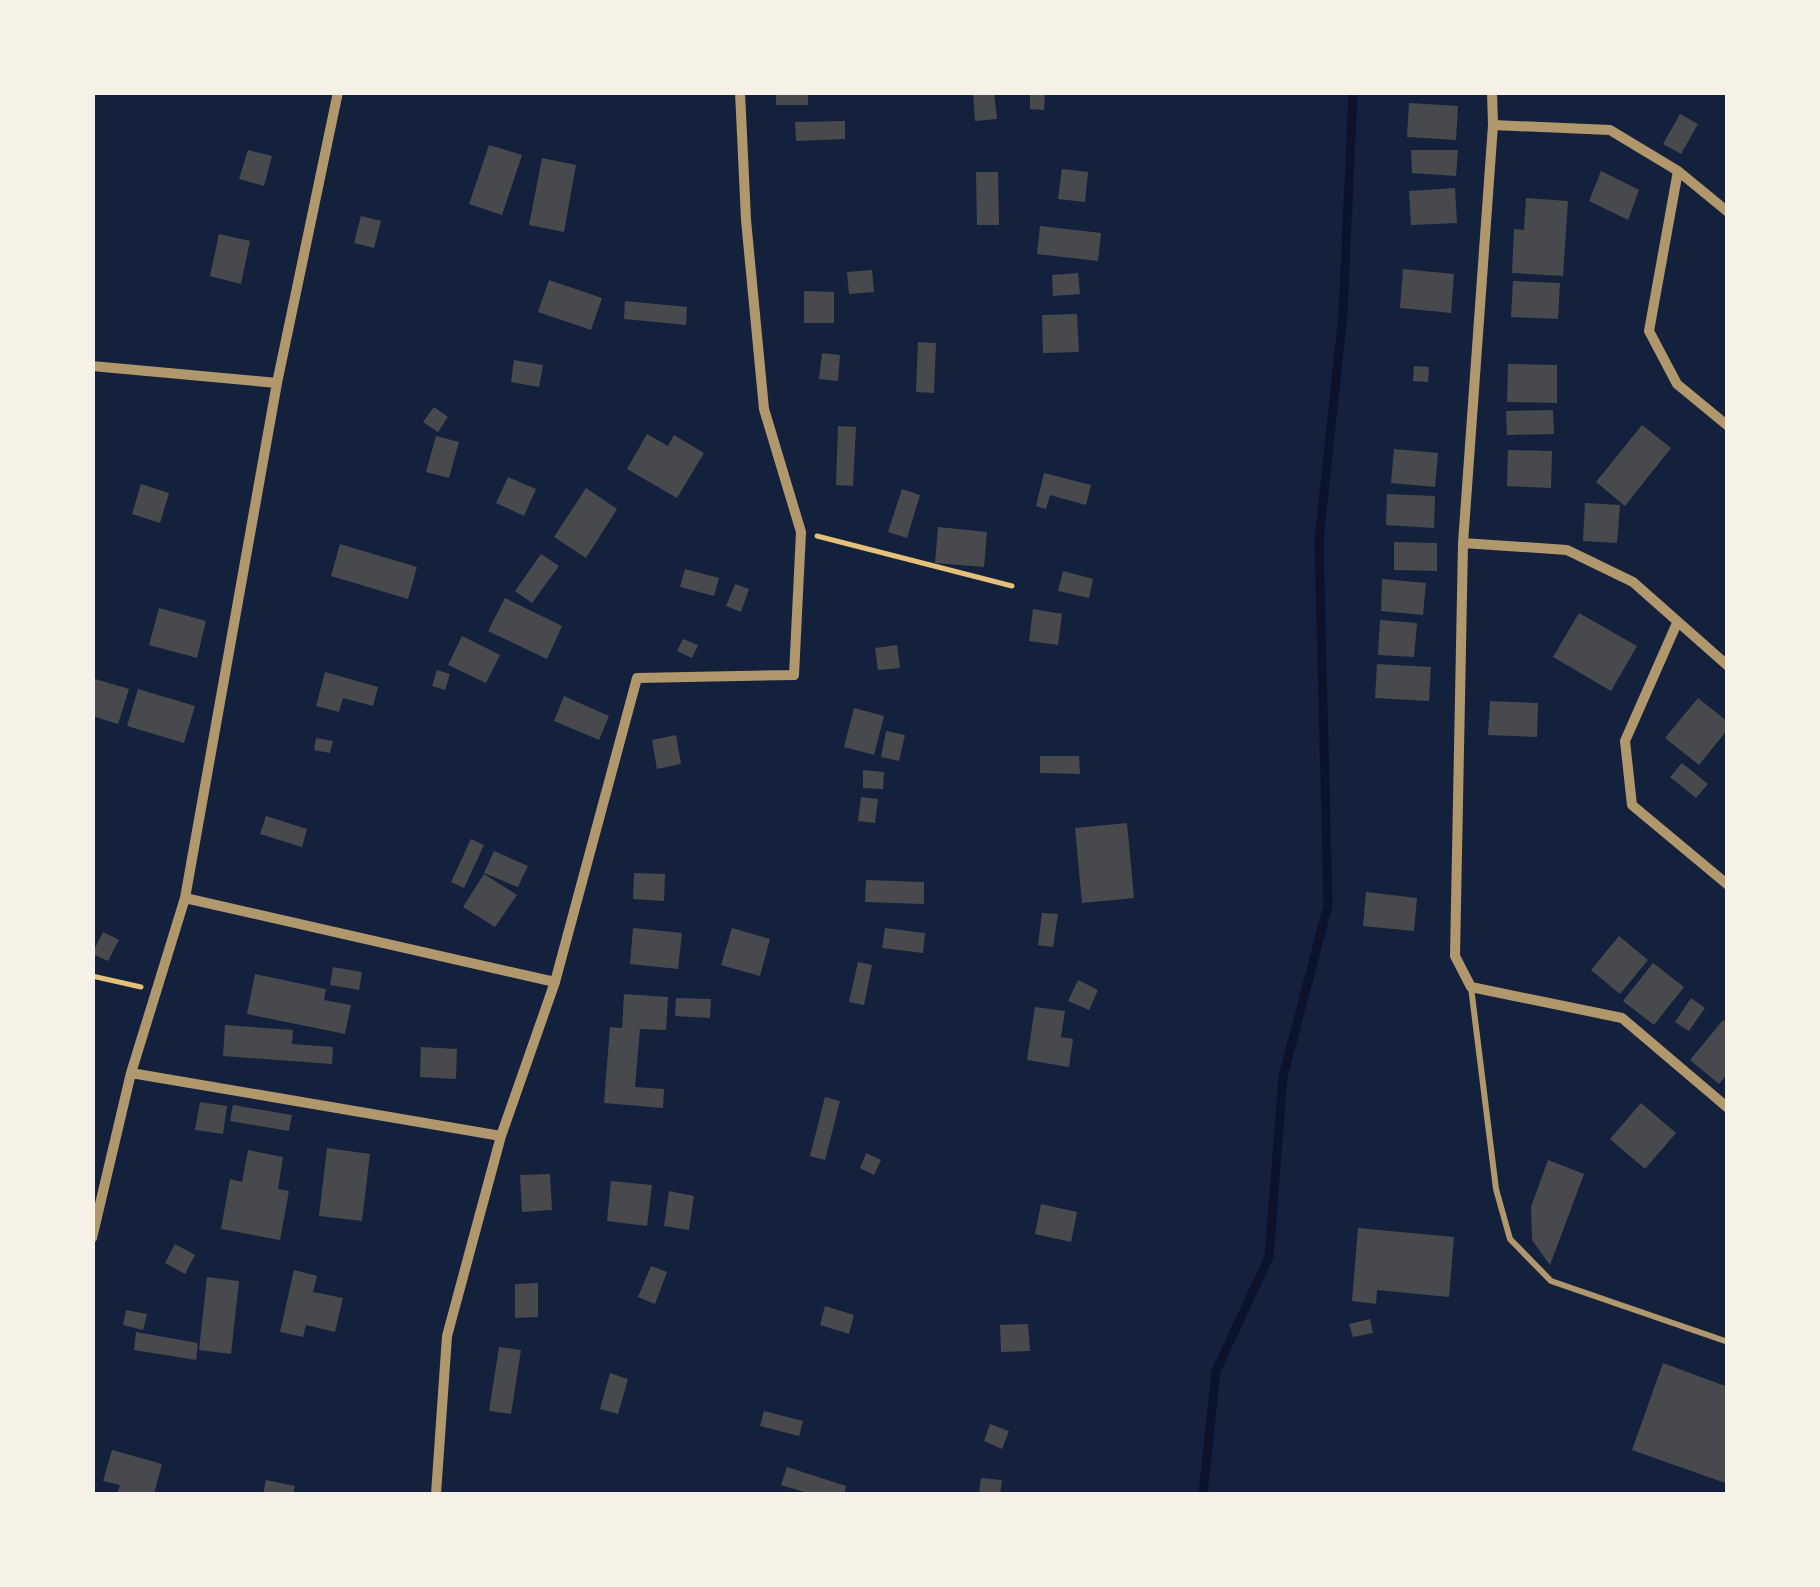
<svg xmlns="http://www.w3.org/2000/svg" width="1820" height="1587" viewBox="0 0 1820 1587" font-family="Figtree,sans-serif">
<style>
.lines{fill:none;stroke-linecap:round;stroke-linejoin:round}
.stream{stroke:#0b132b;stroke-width:9}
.building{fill:#48494c}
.path{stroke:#e5c07b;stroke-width:5}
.service{stroke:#b1986c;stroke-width:6}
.minor{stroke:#b1986c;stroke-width:10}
</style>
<rect width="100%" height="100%" fill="#14213d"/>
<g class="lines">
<path class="stream" d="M1203,1494L1216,1371L1269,1257L1283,1077L1328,905L1319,540L1343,314L1353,92"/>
</g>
<path class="building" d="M776,92H808V105H776Z
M973,92H994L997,119L975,121Z
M1030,92H1045L1044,110L1030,109Z
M1409,103L1458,106L1456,140L1407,137Z
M1680,114L1698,124L1681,154L1663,144Z
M845,121V139L796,141L795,122Z
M489,145L522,155L502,215L469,204Z
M248,150L272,156L264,186L239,179Z
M1411,150H1458L1456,176L1412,173Z
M542,158L576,165L564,232L529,225Z
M1062,169L1088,172L1085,202L1058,199Z
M1601,171L1639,190L1628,220L1589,201Z
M976,172H998L999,225H977Z
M1455,188L1457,223L1411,225L1409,191Z
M1526,198L1568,201L1563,276L1512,273L1514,229L1524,230Z
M361,216L381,221L374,248L354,243Z
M1040,226L1101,233L1098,261L1037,254Z
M219,234L250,241L241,284L210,276Z
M1403,269L1454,274L1451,313L1400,308Z
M872,270L874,292L849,294L847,272Z
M1078,273L1080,294L1053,296L1052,275Z
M549,280L602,298L591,330L538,312Z
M1513,281L1560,283L1558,319L1511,317Z
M804,291L834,292V323H804Z
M625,301L687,307L686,325L624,319Z
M1077,314L1079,352L1043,353L1042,315Z
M918,342L936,343L934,393L916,392Z
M822,353L840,355L838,381L819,379Z
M514,360L543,365L539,387L511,382Z
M1508,364L1557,365V403L1507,402Z
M1414,366L1429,367L1428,382L1413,381Z
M434,407L448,417L438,432L423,422Z
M1553,410L1554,434L1507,435L1506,411Z
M1642,425L1671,448L1625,506L1596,482Z
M838,426L856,427L853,486L836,485Z
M647,434L668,446L674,435L704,453L677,498L627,469Z
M436,436L459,442L449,478L426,472Z
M1394,449L1438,453L1435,487L1391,483Z
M1508,450L1552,451L1551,488L1507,486Z
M1044,473L1091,485L1086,505L1050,495L1046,509L1036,506Z
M508,477L536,489L524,516L496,503Z
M141,484L169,493L160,523L132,514Z
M586,488L617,509L586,558L554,537Z
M902,489L920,495L907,538L888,532Z
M1387,494L1435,496L1434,528L1386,525Z
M1585,503L1620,505L1617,543L1583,541Z
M938,527L987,532L984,567L935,563Z
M1394,542L1437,543V571L1394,570Z
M340,544L417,567L408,599L331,576Z
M541,554L559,566L532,603L515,591Z
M685,569L719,578L714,596L680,587Z
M1063,571L1093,579L1089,598L1058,591Z
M1382,579L1426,583L1423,615L1381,611Z
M735,584L749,589L741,612L726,606Z
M505,598L562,626L547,659L488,631Z
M159,608L206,621L197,658L149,645Z
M1033,609L1062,614L1058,645L1029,641Z
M1579,613L1637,646L1611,691L1553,657Z
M1380,620L1417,623L1414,657L1378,655Z
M462,636L500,655L486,683L448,665Z
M683,639L698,645L692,658L677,651Z
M897,645L900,668L878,670L875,648Z
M1377,664L1431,667L1429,701L1375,698Z
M437,670L450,674L445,690L432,686Z
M325,672L378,687L373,706L343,698L339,712L316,706Z
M92,678L129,689L118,724L92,716Z
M138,689L195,706L184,743L127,726Z
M564,696L609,716L599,740L554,721Z
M1698,698L1728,722V729L1699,765L1665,738Z
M1490,701L1538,703L1537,737L1488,735Z
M854,708L884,716L874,755L844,747Z
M886,731L905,735L899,761L881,757Z
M676,735L681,764L657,769L652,740Z
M316,738L333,741L330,753L314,750Z
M1040,756H1079L1080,774L1040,773Z
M1682,763L1708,784L1696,798L1670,777Z
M863,770L884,772L883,789L863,788Z
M861,797L878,799L875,823L858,821Z
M266,816L307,829L302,847L260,834Z
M1127,823L1134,898L1082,903L1075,828Z
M471,839L484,845L464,888L451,882Z
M494,851L528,866L518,887L484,873Z
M634,873L665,874L664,901L633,899Z
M484,874L517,895L495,927L463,907Z
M866,880L924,882V904L865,902Z
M1366,892L1417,898L1414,931L1363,926Z
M1042,913L1058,914L1053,947L1038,945Z
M633,928L682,933L678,969L630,964Z
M732,928L770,939L760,976L721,965Z
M885,928L925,933L923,953L882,948Z
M103,932L119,940L108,961L92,954Z
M1619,936L1648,960L1620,994L1591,970Z
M858,962L872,965L864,1005L849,1002Z
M1653,963L1684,987L1654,1025L1623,1001Z
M333,967L362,972L359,990L330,985Z
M255,974L326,989L324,1000L351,1005L345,1034L247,1014Z
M1078,980L1098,990L1089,1010L1068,1001Z
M624,994L668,997L666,1030L640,1029L635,1087L664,1089L663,1108L604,1103L610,1027L622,1028Z
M676,998L711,999L710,1018L675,1016Z
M1691,998L1705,1008L1689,1031L1675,1022Z
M1035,1007L1065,1011L1061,1037L1073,1039L1069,1067L1027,1060Z
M1723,1020L1728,1024V1073L1719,1084L1690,1060Z
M225,1025L293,1030L292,1044L333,1047L332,1064L223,1056Z
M421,1047L457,1049L456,1079L420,1077Z
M825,1097L840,1101L825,1160L810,1156Z
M200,1102L227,1106L223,1134L195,1130Z
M1641,1103L1676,1133L1645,1169L1610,1139Z
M233,1105L292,1115L289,1131L230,1121Z
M327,1148L370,1154L362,1221L319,1216Z
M248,1150L283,1157L278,1189L289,1191L280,1240L221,1229L230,1179L242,1182Z
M866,1153L881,1160L874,1175L860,1168Z
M1548,1160L1584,1174L1550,1265L1532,1240L1531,1207Z
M550,1174L552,1210L522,1212L520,1175Z
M611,1181L652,1185L647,1226L607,1221Z
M669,1191L694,1196L689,1230L664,1226Z
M1041,1204L1077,1212L1071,1242L1035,1234Z
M1358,1228L1454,1237L1449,1297L1377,1290L1376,1304L1352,1301Z
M175,1244L195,1255L185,1274L165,1263Z
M651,1266L667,1272L655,1304L638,1297Z
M294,1270L317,1276L313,1292L343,1298L335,1332L306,1325L303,1337L280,1332Z
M207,1277L239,1281L231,1354L199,1350Z
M538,1283V1317L515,1318V1284Z
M825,1306L854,1315L849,1334L820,1325Z
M126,1310L147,1314L143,1330L123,1325Z
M1370,1319L1373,1333L1353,1337L1349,1324Z
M1028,1324L1030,1351L1001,1352L1000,1325Z
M136,1332L198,1343L196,1360L134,1350Z
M499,1347L521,1350L511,1414L489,1411Z
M1663,1363L1728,1387V1484L1632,1450Z
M610,1373L628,1379L618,1414L600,1409Z
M764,1411L803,1421L799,1436L760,1426Z
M990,1424L1009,1431L1002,1449L984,1441Z
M112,1450L162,1464L154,1494H117L120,1485L103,1481Z
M787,1467L846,1486L844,1494H811L781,1485Z
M981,1478L1002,1480L1000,1494H979Z
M266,1480L295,1486L293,1494H263Z"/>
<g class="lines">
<path class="path" d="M817,536L1012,586
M92,976L141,987"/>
<path class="service" d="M1471,987L1496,1189L1510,1239L1551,1281L1728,1342"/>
<path class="minor" d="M1492,92L1493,125L1463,543L1455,956L1471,987L1622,1018L1728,1108
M1493,125L1610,130L1678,171L1728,212
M1678,171L1649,331L1677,384L1728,426
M92,366L277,383
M1463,543L1567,550L1633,582L1728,666
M1677,623L1625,741L1632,805L1728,885
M185,898L555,982
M131,1073L501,1136
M92,1238L131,1073L185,898L277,383L338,92
M436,1494L447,1336L501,1136L555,982L637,678L794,675L801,532L764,409L746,220L740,92"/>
</g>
<rect width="1820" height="1587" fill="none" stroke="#f6f1e7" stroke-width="190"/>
</svg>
